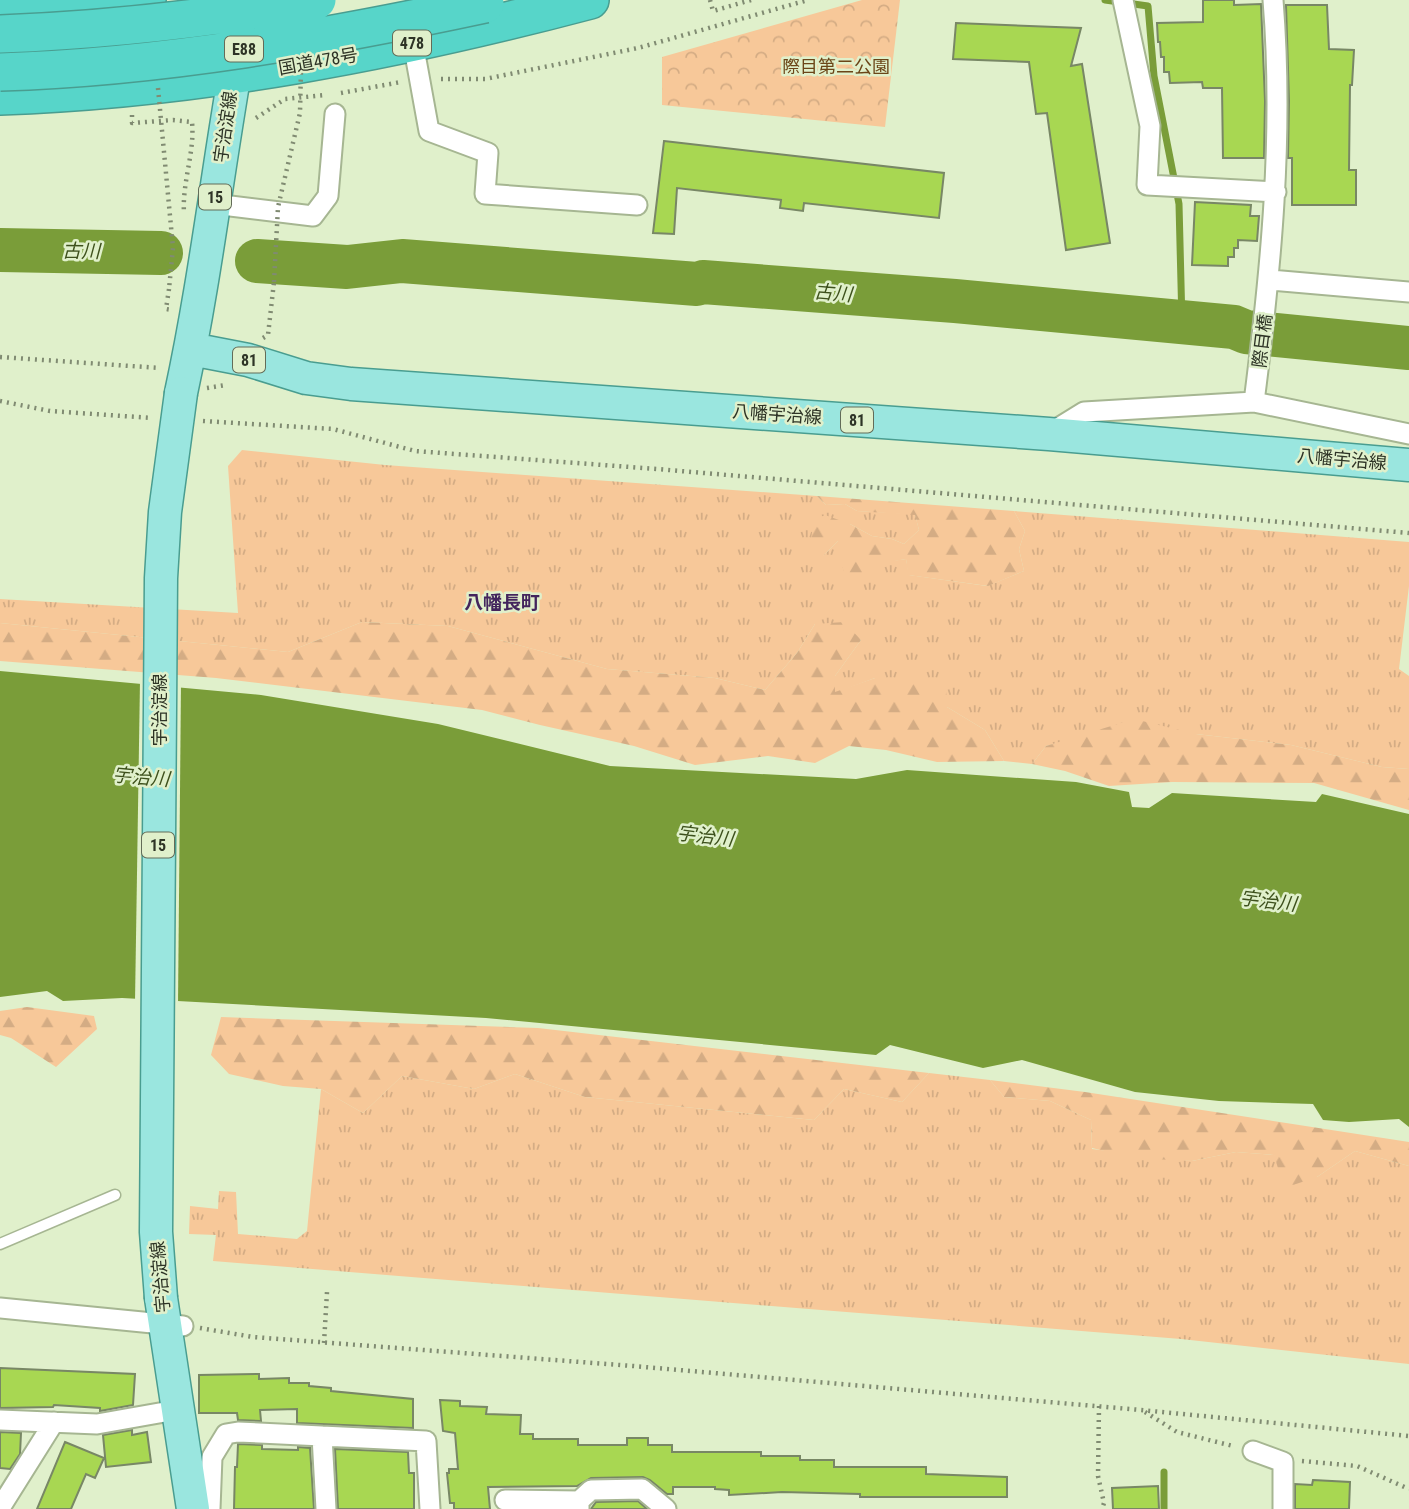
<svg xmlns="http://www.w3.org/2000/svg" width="1409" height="1509" viewBox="0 0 1409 1509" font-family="'Roboto Condensed','Noto Sans JP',sans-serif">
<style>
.grass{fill:url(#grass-tufts)}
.forest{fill:url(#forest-firs)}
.park{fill:url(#park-crowns)}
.water{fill:#7a9d39}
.pier{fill:#e0f0cb}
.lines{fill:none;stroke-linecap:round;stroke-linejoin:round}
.stream{stroke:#7a9d39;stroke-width:7}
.river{stroke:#7a9d39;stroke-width:44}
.building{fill:#a8d752;stroke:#788765;stroke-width:2}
.lane-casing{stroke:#a6b692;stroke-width:13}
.street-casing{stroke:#a6b692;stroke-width:23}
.primary-casing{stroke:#499d90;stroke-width:35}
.highway-casing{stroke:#499d90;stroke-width:40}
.path{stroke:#808b72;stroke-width:4.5;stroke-dasharray:2 5;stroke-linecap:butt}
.lane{stroke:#fff;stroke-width:10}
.street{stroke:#fff;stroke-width:19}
.primary{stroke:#9ae6df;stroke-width:32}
.highway{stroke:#57d5c9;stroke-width:37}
.primary-bridge-casing{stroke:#499d90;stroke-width:35;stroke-linecap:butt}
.highway-bridge-casing{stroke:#499d90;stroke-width:40;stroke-linecap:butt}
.path-bridge{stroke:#808b72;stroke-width:4.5;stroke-dasharray:2 5;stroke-linecap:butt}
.primary-bridge{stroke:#9ae6df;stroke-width:32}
.highway-bridge{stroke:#57d5c9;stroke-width:37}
.labels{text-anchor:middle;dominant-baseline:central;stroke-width:5;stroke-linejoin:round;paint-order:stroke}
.shield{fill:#e0f0cb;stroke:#636c58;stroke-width:2}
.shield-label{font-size:16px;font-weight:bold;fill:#2e3426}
.street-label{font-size:18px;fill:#2e3426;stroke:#e0f0cb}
.park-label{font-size:18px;fill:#6b4517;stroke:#e0f0cb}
.water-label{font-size:19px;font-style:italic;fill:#3e511d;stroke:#e0f0cb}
.neighbourhood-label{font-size:19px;font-weight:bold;fill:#43255d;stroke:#e0f0cb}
</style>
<defs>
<pattern id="grass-tufts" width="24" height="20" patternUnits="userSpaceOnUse" patternTransform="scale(1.75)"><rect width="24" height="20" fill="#f7c899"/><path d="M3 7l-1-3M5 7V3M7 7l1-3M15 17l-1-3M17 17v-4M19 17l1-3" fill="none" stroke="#d4ac84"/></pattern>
<pattern id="forest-firs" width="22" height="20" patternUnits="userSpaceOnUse" patternTransform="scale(1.75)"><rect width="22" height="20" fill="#f7c899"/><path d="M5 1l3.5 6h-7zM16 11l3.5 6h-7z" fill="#d4ac84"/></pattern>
<pattern id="park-crowns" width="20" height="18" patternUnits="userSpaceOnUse" patternTransform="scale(1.75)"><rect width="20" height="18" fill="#f7c899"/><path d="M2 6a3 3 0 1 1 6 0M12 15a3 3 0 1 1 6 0" fill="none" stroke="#d4ac84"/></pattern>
</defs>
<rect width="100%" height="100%" fill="#e0f0cb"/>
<path class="grass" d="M242,450L385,465L817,496L826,505L845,504L857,511L915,514L919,530L904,544L892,539L872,536L850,524L823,556L838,541H851L884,562L906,559L909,575L987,586L1024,571L1019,549L1025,531L1014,511L1409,542V586L1399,669L1409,676V769L1382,767L1291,745L1196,734L1089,735L1046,746L1032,764L1004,761L985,730L947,707L875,678L835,693V676L861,640L815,624L797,653L765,690L715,678L607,669L448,626L362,622L288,652L0,623V599L238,613L228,466Z
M929,1073L990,1080L1004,1097L1050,1101L1091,1120L1092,1149L1192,1161L1236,1152L1274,1155L1317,1177L1355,1151L1409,1166V1364L1181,1339L213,1261L216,1235L189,1234L190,1206L218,1209L219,1191L236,1192L238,1234L297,1239L307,1231L321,1089L363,1113L402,1076L474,1089L515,1074L585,1097L814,1120L844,1089L902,1102Z"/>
<path class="forest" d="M817,496L1014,511L1025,531L1019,549L1024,571L988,586L908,575L906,559L884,563L866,582L846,580L841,562L851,541H838L823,556L811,539L814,520L825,515L850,524L872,536L892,539L904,544L919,530L915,515L857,511L845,504L826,505Z
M362,622L448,626L607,669L715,678L765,690L797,653L815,624L844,622L861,640L835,676V692L875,678L946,679L947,707L985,730L1004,761L937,762L886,750L849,746L815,763L768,756L695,765L634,746L540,725L482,710L216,678L0,661V623L288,652Z
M1134,719L1196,734L1291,745L1382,767L1409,769V810L1314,783L1172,782L1109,786L1065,771L1032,764L1046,746Z
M27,1007L94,1016L97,1029L56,1067L11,1038L0,1035V1011Z
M221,1017L538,1028L929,1073L902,1102L844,1089L814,1120L585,1097L515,1074L474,1089L402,1076L363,1113L321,1089L283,1086L229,1074L211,1055Z
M990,1080L1085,1092L1409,1142V1166L1355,1151L1317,1177L1284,1188L1274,1155L1236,1152L1192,1161L1133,1158L1092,1148L1091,1120L1050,1101L1004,1097Z"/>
<path class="park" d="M862,0H900L885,127L662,105V57Z"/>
<path class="water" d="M0,671L261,695L438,724L610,766L856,779L907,770L1076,782L1129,792L1132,807L1149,808L1172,793L1316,802L1322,794L1409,814V1127L1399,1119L1349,1122L1323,1120L1313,1104L1219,1101L1135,1092L1022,1060L983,1068L890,1045L876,1055L486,1018L122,998L63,1001L47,991L0,997Z"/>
<path class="pier" d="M140,680L181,684L178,1005L135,1002Z"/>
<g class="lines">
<path class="stream" d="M1105,0L1148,6L1154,76L1179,204L1182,323
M1164,1472V1509"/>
<path class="river" d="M0,250L161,253
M257,261L347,267L402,261L697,284L703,282L955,301L1234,327L1246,332L1409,348"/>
</g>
<path class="building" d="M1203,0H1234V5L1261,4L1265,101L1264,158H1223L1222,88H1203L1202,82L1170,83L1169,72H1164V57H1161L1160,42H1158L1157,23L1203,22Z
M1286,5H1327L1329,49L1354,50L1352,85H1350L1349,170H1356V205H1292V158H1288L1289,101Z
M956,23L1081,28L1071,66L1082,64L1110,243L1066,250L1047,113L1036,114L1029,62L953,59Z
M664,141L944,173L939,218L804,203L803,211L780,208L781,200L677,188L674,234L653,233Z
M1195,202L1251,205L1250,216H1259L1257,241L1238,240V248H1234V257H1228V266L1192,265Z
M0,1368L135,1374L133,1405L100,1411V1408L54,1405L53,1407L0,1408Z
M259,1374V1379L289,1378V1383H309V1386L331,1388V1391L413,1399V1428L297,1423V1409L260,1410L261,1421L238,1420L237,1413H199V1375Z
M440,1400L460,1401V1406L487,1407L486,1414L521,1415L520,1434H533V1439H578V1445H627V1438H648V1445H672V1452H761V1456H800V1460H834V1467H926V1474L1007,1477V1497H860V1494L782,1492L729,1495V1490L715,1489V1487H673V1494H667L650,1480L643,1477L591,1478L577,1486L488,1487L490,1509H454V1503H450L447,1473H449V1469H458L455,1433L443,1431Z
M132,1430V1435L147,1432L151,1462L106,1467L103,1435Z
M0,1432L21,1433L20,1454L10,1469L0,1468Z
M65,1442L104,1458L95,1478L86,1474L71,1509H37Z
M238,1444L262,1445V1449L298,1450V1447L310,1448L314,1509H234L235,1467H237Z
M335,1449L408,1452L409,1473H414V1509H338Z
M1313,1480L1350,1482L1349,1509H1295V1484L1312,1485Z
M1158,1486L1159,1509H1113L1112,1488Z
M638,1501L647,1509H591L596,1502Z"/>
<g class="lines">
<defs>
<path id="lane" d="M0,1244L115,1195"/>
<path id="street" d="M1123,0L1150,126L1147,185L1276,192
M413,43L429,131L488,153L485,194L637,205
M214,204L313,216L328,196L335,114
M1270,280L1409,292
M1254,402C1271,269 1284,135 1273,0
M1050,433L1084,412L1254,402L1409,434
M0,1308L183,1326
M0,1420L97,1424L176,1410
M322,1436L326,1509
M1253,1451L1283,1462V1509
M505,1500L579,1501
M0,1508L54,1422
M210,1509L212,1457L226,1434L238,1432L426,1441L430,1509
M579,1509V1501L591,1490L642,1489L666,1509"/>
<path id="primary" d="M191,349L248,360L306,378L351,384L1049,434L1409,465
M181,393C209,263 222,130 248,0
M161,1298L193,1509"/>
<path id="highway" d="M0,12L147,0
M0,96C200,89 397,51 590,0"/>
</defs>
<use href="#lane" class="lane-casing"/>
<use href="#street" class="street-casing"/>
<use href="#primary" class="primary-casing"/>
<use href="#highway" class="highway-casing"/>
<path class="path" d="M710,0L713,11L751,0
M441,79H485L638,48L808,0
M341,93L401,82
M132,115V123L173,120L192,122C195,152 182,182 184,213
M256,118L285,99L325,95
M169,289L166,309L172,310
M263,338L268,335L274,282
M0,357L160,368
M207,388L226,385
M0,401L50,411L152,418
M203,421L333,429L415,451L657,469L1409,533
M200,1328L253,1337L633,1366L1141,1410L1409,1436
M324,1343L327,1292
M1099,1406L1098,1476L1104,1503L1102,1509
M1145,1412L1177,1432L1233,1446
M1302,1461L1357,1466L1409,1489"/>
<use href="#lane" class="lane"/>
<use href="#street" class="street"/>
<use href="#primary" class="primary"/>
<use href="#highway" class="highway"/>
<defs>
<path id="primary-bridge" d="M161,1298L156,1232L161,578L165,512L181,393"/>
<path id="highway-bridge" d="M0,34C106,30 212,18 317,0
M0,72C163,67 326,38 485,4"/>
</defs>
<use href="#primary-bridge" class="primary-bridge-casing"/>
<use href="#highway-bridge" class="highway-bridge-casing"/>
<path class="path-bridge" d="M158,88L173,248L169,289
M274,282L278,207L300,113L301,67"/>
<use href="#primary-bridge" class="primary-bridge"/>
<use href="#highway-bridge" class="highway-bridge"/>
</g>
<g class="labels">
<g class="shield">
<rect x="393" y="30.5" width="38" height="25" rx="5"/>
<rect x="225" y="36.5" width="38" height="25" rx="5"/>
<rect x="199" y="184.5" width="32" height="25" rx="5"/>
<rect x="233" y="347.5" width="32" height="25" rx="5"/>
<rect x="841" y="407.5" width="32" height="25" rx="5"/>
<rect x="142" y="832.5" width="32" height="25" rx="5"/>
</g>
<g class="shield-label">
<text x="412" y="43">478</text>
<text x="244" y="49">E88</text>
<text x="215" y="197">15</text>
<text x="249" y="360">81</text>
<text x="857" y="420">81</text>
<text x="158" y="845">15</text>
</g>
<g class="street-label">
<text transform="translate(318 61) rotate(-10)">国道478号</text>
<text transform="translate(225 127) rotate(-82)">宇治淀線</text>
<text transform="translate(1262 341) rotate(-83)">際目橋</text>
<text transform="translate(777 414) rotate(4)">八幡宇治線</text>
<text transform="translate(1342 459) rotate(5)">八幡宇治線</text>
<text transform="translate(159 710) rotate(-90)">宇治淀線</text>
<text transform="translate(160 1277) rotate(-95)">宇治淀線</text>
</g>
<g class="park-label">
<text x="836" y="66">際目第二公園</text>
</g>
<g class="water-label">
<text transform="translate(81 251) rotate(1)">古川</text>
<text transform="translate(833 293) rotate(5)">古川</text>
<text transform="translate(141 777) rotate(5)">宇治川</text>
<text transform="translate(705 836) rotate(7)">宇治川</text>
<text transform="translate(1268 901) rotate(7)">宇治川</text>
</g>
<g class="neighbourhood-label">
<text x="502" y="602">八幡長町</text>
</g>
</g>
</svg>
